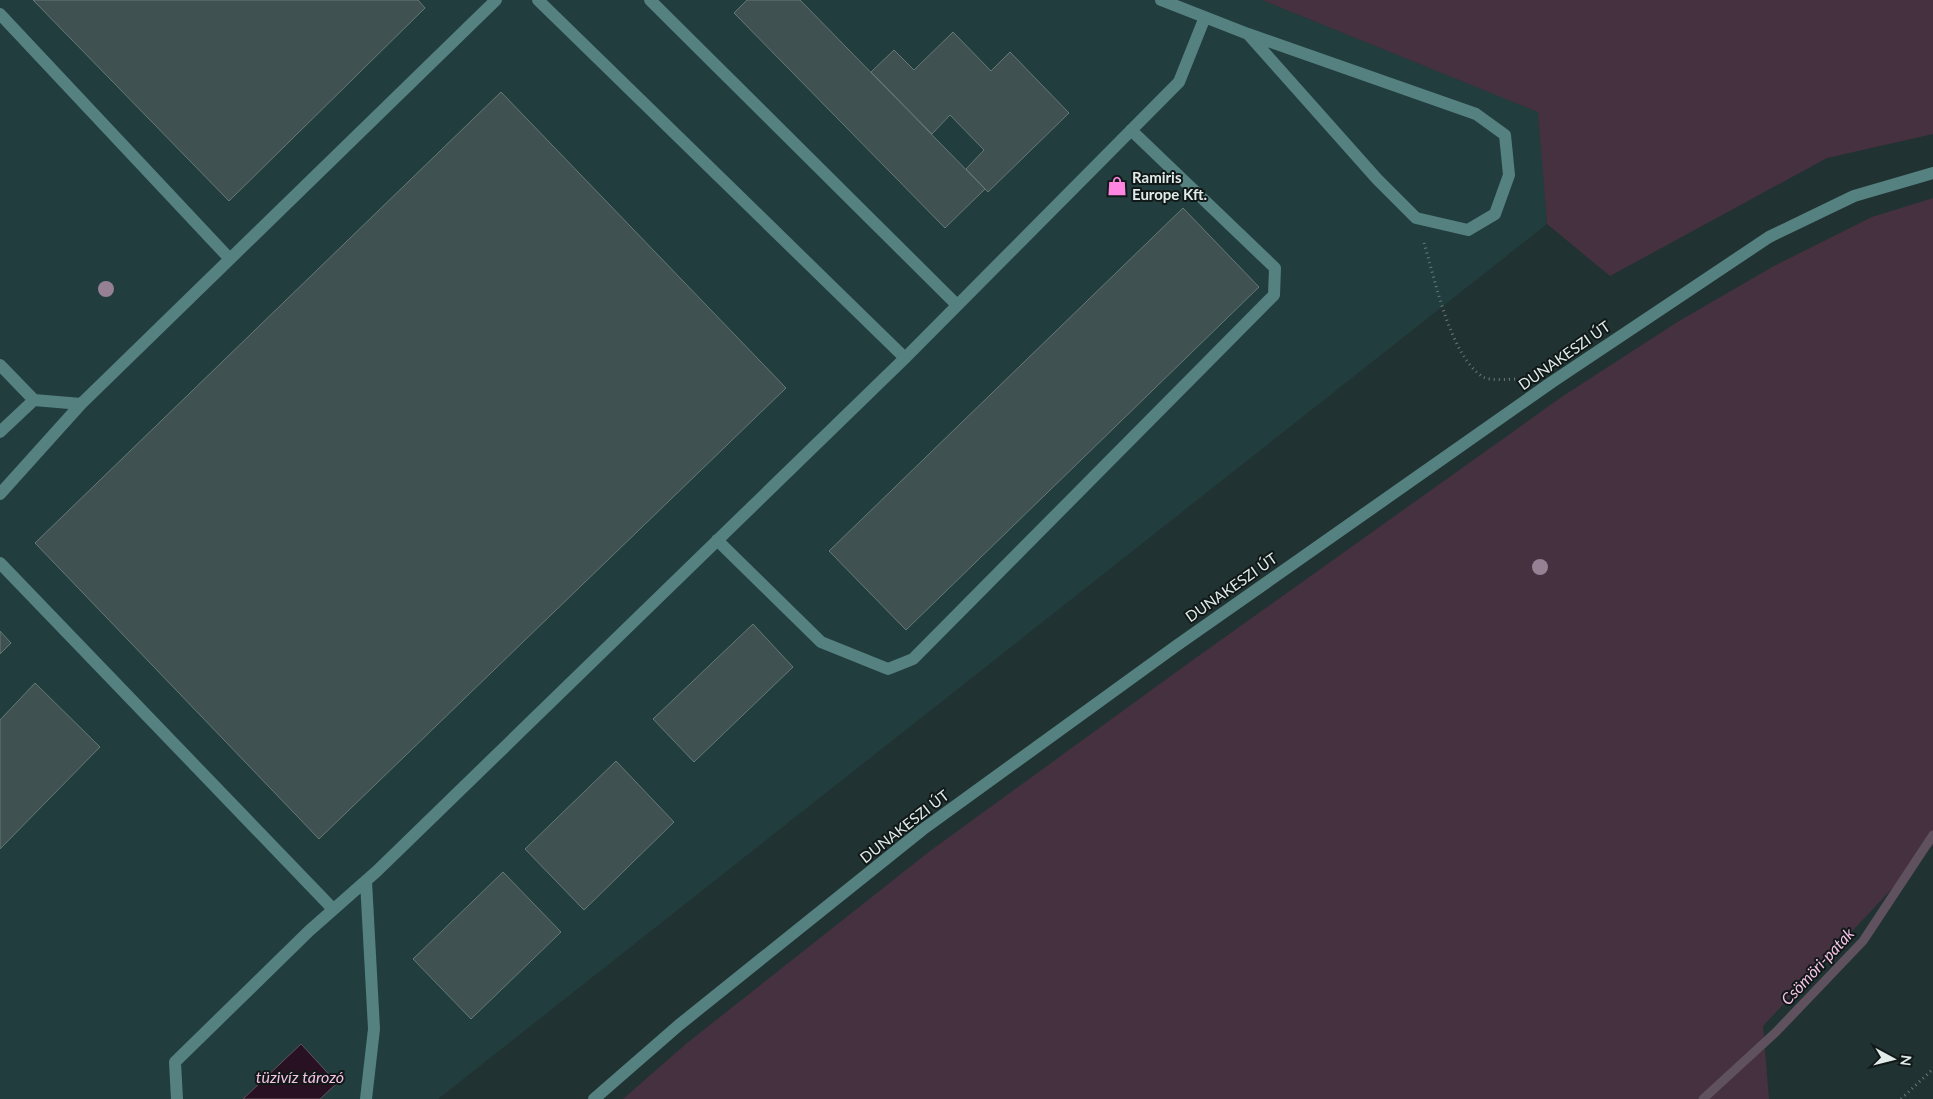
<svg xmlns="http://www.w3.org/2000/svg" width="1933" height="1099" viewBox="0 0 1933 1099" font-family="Lato,sans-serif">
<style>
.built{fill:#223d3d}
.green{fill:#453140}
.water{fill:#281122;stroke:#5f525e}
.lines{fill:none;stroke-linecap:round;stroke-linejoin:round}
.stream{stroke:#5f525e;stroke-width:9}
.building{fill:#3f5151;stroke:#667979}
.path{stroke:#6a7978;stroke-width:3;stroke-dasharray:1 4;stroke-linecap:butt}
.minor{stroke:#558181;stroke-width:12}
.tree{fill:#958094}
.labels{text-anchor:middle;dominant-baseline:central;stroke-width:4;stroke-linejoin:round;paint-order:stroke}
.poi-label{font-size:15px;font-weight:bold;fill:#e0ebea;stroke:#111818;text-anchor:start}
.street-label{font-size:15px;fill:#e0ebea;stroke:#111818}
.water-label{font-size:16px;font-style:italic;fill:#f6c2e6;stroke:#111818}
</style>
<rect width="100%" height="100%" fill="#213232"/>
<path class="built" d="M0,0H1262L1539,112L1547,224L438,1099H0Z"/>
<path class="green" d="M1262,0H1933V134L1827,158L1610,276L1547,224L1538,112Z
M1933,198V845L1763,1026L1769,1099H623L687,1043L930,851L1190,662L1563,396L1679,321L1774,266L1872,217Z"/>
<path class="water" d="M301,1044L337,1083L320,1099H243Z"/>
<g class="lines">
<path class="stream" d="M1703,1099L1776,1032L1863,941L1933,835"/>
</g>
<path class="building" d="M33,0H418L425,8L229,201Z
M747,0H800L985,189L945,228L734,13Z
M953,32L991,71L1010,52L1069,113L988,192L966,169L984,150L950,115L932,134L871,72L894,50L914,70Z
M501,92L786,388L319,839L35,543Z
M1183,208L1259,287L906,630L829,551Z
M753,624L793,667L694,762L653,719Z
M0,631L11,643L0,654Z
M35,683L100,747L0,849V720Z
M616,761L674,822L584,910L525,849Z
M503,872L561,932L471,1019L413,959Z"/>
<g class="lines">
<path class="path" d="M1424,243C1435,279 1450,356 1483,377C1491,381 1508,379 1517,379
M1901,1099L1933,1069"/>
<path class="minor" d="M538,0L905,358
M650,0L957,305
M1161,0L1248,34L1476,114L1505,135L1509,175L1495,214L1468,230L1416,218L1377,179L1248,34
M0,14L230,259
M0,365L34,400
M0,432L34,400L81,404L496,0
M0,494L81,404
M717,540L821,642L888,669L913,659L1274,295L1275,268L1131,130
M0,563L333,909
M366,881L374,1029L366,1099
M177,1099L175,1062L309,931L377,871L905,358L1179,82L1205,17
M594,1099L679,1025L922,830L1176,646L1552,382L1769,237L1854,196L1933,173"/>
</g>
<g class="tree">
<circle cx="106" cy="289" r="8"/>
<circle cx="1540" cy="567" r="8"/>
</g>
<defs>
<symbol id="shop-bare" viewBox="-9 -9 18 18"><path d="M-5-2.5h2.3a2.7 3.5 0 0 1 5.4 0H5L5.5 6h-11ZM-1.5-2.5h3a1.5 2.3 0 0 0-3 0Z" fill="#fe85e0" stroke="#111818" stroke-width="2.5" paint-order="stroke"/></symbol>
</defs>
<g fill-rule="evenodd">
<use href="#shop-bare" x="1103" y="172" width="28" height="28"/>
</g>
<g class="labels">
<g class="poi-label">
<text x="1132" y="177">Ramiris<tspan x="1132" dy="17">Europe Kft.</tspan></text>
</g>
<g class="street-label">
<text transform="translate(1564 355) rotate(-35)">DUNAKESZI ÚT</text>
<text transform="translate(1231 587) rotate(-35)">DUNAKESZI ÚT</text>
<text transform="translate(904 826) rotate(-38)">DUNAKESZI ÚT</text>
</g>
<g class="water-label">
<text transform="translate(1817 966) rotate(-47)">Csömöri-patak</text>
<text x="300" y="1076">tüzivíz tározó</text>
</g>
</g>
<g transform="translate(1893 1059) rotate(97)" stroke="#111818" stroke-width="4" paint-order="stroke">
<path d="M0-4L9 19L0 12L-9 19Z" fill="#e0ebea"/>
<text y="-8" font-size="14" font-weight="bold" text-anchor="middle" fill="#e0ebea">N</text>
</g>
</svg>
